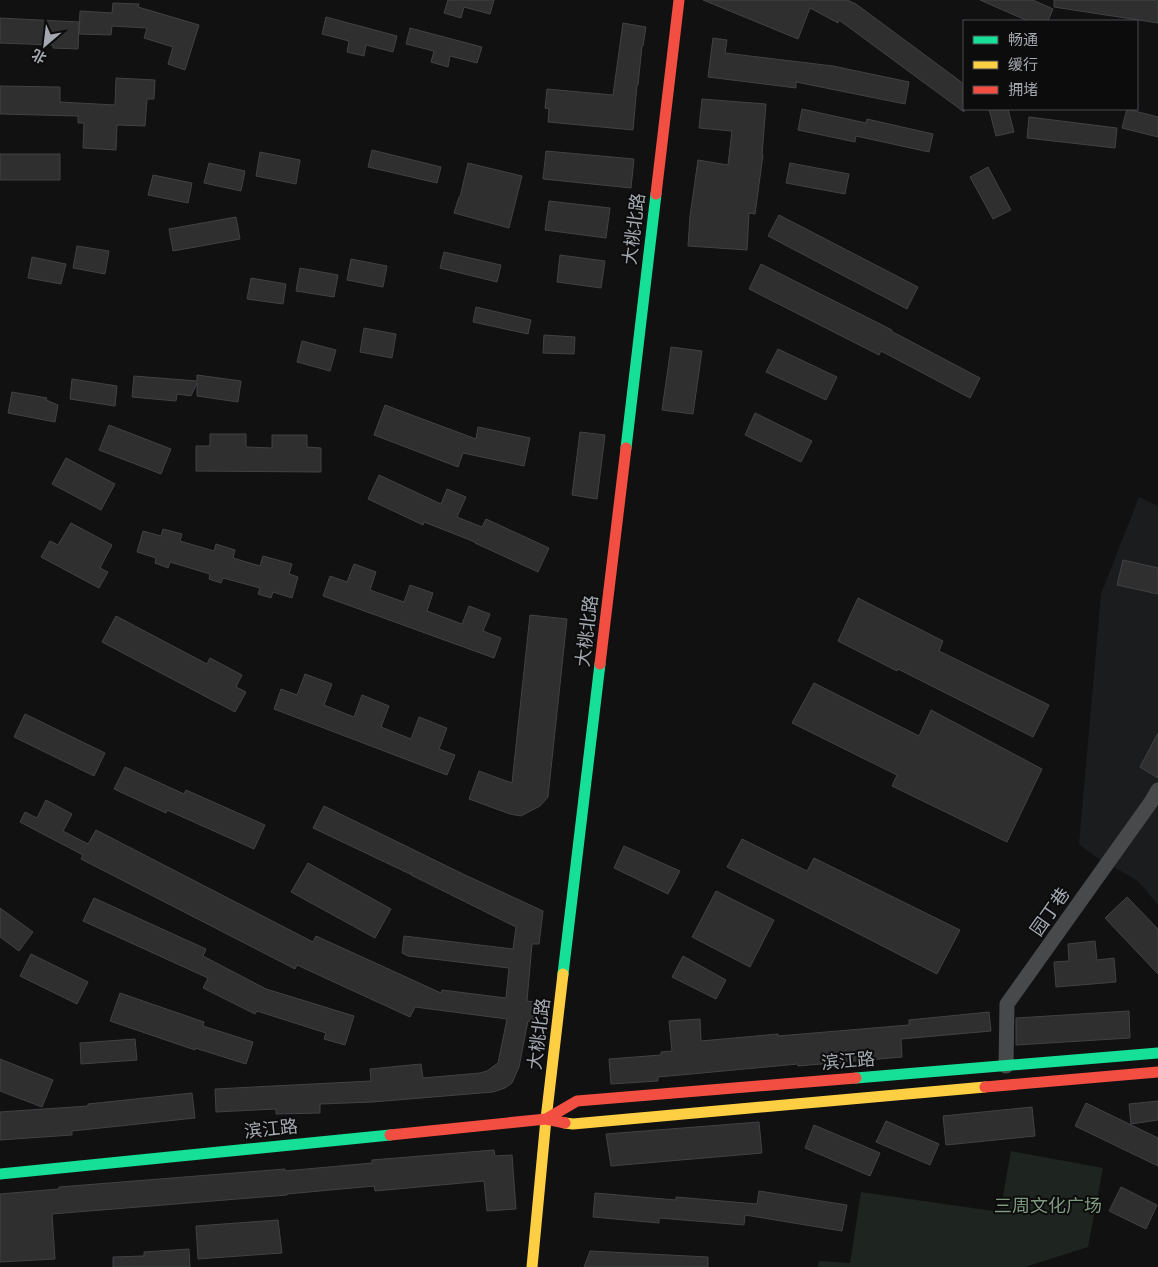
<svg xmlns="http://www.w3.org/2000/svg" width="1158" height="1267" viewBox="0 0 1158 1267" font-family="Cabin,'Noto Sans SC',sans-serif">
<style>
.built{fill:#1b1c1d}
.green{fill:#1e241f}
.building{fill:#2f2f30;stroke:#414245}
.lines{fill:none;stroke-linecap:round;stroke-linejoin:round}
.street{stroke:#47494b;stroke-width:15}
.fast{stroke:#16e098;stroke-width:11}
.slow{stroke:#ffcf43;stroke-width:11}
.jam{stroke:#f24e42;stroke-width:11}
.labels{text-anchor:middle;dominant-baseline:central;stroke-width:4;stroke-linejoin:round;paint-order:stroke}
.street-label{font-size:18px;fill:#a4a9b1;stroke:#0c0c0d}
.park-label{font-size:18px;fill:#7e9a7e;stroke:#0c0c0d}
</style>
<rect width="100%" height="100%" fill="#111112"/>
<path class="built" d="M1139,497L1158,506V905L1138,881L1096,857L1079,844L1101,594Z"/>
<path class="green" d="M1011,1151L1103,1168L1088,1247L1025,1267H818L819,1261L850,1263L861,1192L1000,1212Z"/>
<path class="building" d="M448,0H494L490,14L464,7L461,18L444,13Z
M703,0H847L856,4L964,84V112L839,20L838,23L810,8L798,39Z
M980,0H1033L1053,9L1048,21H1028Z
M1054,0H1150L1158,1V23L1054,7Z
M113,3L139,4L138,7L199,25L185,70L168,64L173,47L144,38L147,28L112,26L111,35L79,34L80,11L112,13Z
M326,17L397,36L393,52L366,45L364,56L347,52L349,41L322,34Z
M0,18L79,22L78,49L53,48V45L0,43Z
M623,23L646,27L643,46H642L638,85H637L633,130L548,122L549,109L545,108L547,89L613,95Z
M410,28L482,47L477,63L450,56L448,67L431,62L434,51L406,44Z
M713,38L727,40L725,53L833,66L909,82L905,104L796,82V88L708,77Z
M116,78L155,80L154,99H147L145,126L117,125L116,150L83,148L84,123H78V116L0,114V86L60,87V102L115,105Z
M702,99L766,104L762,155H763L755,214L749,213L747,250L688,246L690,216L698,160L728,165L732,131L699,128Z
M802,109L866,123L867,119L933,134L929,152L856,136L855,142L798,130Z
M989,109H1008L1014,132L996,136Z
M1127,109L1158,117V137L1122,128Z
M1029,117L1117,128L1115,148L1027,138Z
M372,150L441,167L437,183L368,167Z
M546,151L634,159L631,188L543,179Z
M260,152L300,160L296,184L256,176Z
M0,154H60V180H0Z
M209,163L245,171L241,191L204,183Z
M468,163L522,176L509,228L454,213L459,197H460Z
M790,163L849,174L845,194L786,183Z
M988,167L1011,210L993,219L970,177Z
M153,175L192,183L188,203L148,195Z
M549,201L610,208L606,238L545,230Z
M779,215L918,287L907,309L768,236Z
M236,217L240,239L173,251L169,229Z
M77,246L109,251L105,274L73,268Z
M444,252L501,265L497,282L440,268Z
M560,255L605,261L601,288L557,282Z
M32,257L66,264L61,284L28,278Z
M351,259L387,266L383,287L347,280Z
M761,264L892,330L891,331L980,378L970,398L881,351L879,355L749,289Z
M300,268L338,275L334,297L296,291Z
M251,278L286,284L283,304L247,299Z
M476,307L531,320L528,334L473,322Z
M364,328L396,334L392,358L360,352Z
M544,335L575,337L574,354L543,353Z
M302,341L336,350L330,371L297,362Z
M671,347L702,351L693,414L662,410Z
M778,349L837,377L826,400L766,372Z
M197,375L241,381L238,402L197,396V383L191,396L177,394L176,401L132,397L134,376L197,381Z
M72,379L117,386L115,406L70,399Z
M12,392L47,398L46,400L58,405L55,422L8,413Z
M385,405L476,439L478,427L530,438L524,466L463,453L458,467L374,435Z
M755,413L812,441L801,462L745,435Z
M109,425L171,449L161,474L99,450Z
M580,432L605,435L597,499L572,495Z
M210,434H246V447L272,448V435H307V447L321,448V472L196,471V446H210Z
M66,458L115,484L101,510L52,484Z
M379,475L441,504L447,489L466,497L457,517L482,527L486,519L549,548L538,572L475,543V542L424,522L423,525L368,499Z
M71,523L112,545L100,568L108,572L99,588L41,557L50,541L58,545Z
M163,529L182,534L180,541L214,551L216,544L235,550L233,558L260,566L263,556L292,564L289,574L298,577L292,598L273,592L271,598L258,594L260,588L223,578L221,583L209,579L210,574L170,562L168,568L155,563L156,558L137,552L143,531L161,536Z
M1123,560L1158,568V594L1117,585Z
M354,564L376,572L370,590L404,602L410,585L433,593L427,611L462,624L469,606L490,614L483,631L501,638L494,658L323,596L330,576L347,582Z
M858,598L943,641L939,651L1049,705L1033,737L898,669L897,671L838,641Z
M530,615L567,619L548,797L540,806L521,816L510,814L469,799L479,771L512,783Z
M116,616L207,664L210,658L242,675L236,687L246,692L235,712L102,642Z
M305,674L332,684L324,705L354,717L362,695L389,706L381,727L411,739L419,717L447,728L439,749L455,755L447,775L274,709L281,689L297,695Z
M814,683L919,736L931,710L1042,769L1007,842L892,786L897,775L792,723Z
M25,714L105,753L94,776L14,737Z
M1158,733V778L1140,767Z
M125,767L184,794L186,790L265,825L254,849L167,810L166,813L114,789Z
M46,800L72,814L63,831L88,844L96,830L313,942L316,936L441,993L442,990L506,998L509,968L408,956L402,953L404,936L513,949L516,927L411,875V872L410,874L313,828L324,806L465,875L543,911L539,944H532L527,1001L536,1002L533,1022L528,1021L519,1067L512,1083L505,1088L493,1092L373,1102L320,1104V1113L276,1114V1109L216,1112L215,1089L371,1081L370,1069L421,1064L423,1078L480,1073L487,1071L498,1063L507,1019L415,1007L410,1017L297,965L295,969L81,859L83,855L20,822L25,812L37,818Z
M742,839L807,871L814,858L960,930L937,974L793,900L727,867Z
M624,846L680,871L668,894L614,868Z
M308,863L391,909L375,938L291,892Z
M716,891L774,920L750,967L692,937Z
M1127,897L1158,929V974L1105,918Z
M94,898L206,949L203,956L266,989L354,1016L345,1045L324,1039L326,1033L257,1011L255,1014L203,988L208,978L83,921Z
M0,908L33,932L19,951L0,937Z
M1095,941L1097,960L1114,958L1116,982L1056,987L1054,962L1069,961L1068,944Z
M31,954L88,982L77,1004L20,976Z
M683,956L726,980L716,999L672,977Z
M120,993L204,1022L203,1026L253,1042L246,1064L195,1048V1050L110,1021Z
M1129,1011L1130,1038L1016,1045V1018Z
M989,1012L991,1031L901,1039L902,1057L798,1066V1064L702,1073L658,1077V1081L611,1084L609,1059L661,1055V1052L672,1051L669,1021L700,1019L701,1041L778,1034V1036L909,1025V1020Z
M135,1039L137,1060L81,1064L80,1043Z
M0,1059L53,1080L42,1107L0,1091Z
M192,1093L195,1118L72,1131V1135L0,1140V1112L88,1106V1104Z
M1158,1101V1120L1131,1124L1129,1104Z
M1086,1103L1158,1138V1166L1075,1126Z
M1032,1107L1035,1136L946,1145L943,1116Z
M886,1121L939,1144L930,1165L876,1142Z
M759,1122L762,1153L611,1166L606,1134Z
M814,1125L880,1153L870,1176L805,1148Z
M494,1150L495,1156L512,1155L516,1209L487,1211L484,1181L375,1191L374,1186L287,1194V1195L52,1214L55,1259L0,1262V1194L59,1189V1187L285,1169V1171L372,1163V1160Z
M1121,1187L1157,1205L1146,1229L1109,1211Z
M759,1191L847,1205L842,1231L745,1215L744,1225L659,1218V1223L593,1217L595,1193L676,1200V1197L757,1204Z
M278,1220L282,1253L198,1259L196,1226Z
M189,1249L190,1267H113V1257L144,1256V1252Z
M590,1251L708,1257V1267H584Z"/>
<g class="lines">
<path class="street" d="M1006,1066L1007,1004L1151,802L1158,790"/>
<path class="fast" d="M626,448L656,194
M563,974L600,664
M856,1078L1158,1053
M0,1174L390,1135"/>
<path class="slow" d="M565,1123L573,1124L985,1087
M532,1267L546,1119L563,974"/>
<path class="jam" d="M656,194L679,0
M600,664L626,448
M985,1087L1158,1072
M565,1123L546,1119L577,1101L856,1078
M390,1135L546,1119"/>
</g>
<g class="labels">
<g class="street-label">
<text transform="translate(634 229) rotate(-83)">大桃北路</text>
<text transform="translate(587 631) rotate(-83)">大桃北路</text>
<text transform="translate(1050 912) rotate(-55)">园丁巷</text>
<text transform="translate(539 1034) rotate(-83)">大桃北路</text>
<text transform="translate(848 1061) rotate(-5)">滨江路</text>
<text transform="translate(271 1129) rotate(-6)">滨江路</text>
</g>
<g class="park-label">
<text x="1048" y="1206">三周文化广场</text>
</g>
</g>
<rect x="963" y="20" width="175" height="90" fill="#0c0c0d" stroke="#494b4f"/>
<rect x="973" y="36" width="25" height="8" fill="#16e098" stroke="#494b4f"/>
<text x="1008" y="45" font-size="15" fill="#a4a9b1">畅通</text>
<rect x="973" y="61" width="25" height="8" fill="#ffcf43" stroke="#494b4f"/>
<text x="1008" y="70" font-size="15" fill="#a4a9b1">缓行</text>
<rect x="973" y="86" width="25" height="8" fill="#f24e42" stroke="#494b4f"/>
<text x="1008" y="95" font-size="15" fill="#a4a9b1">拥堵</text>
<g transform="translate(45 45) rotate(208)" stroke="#0c0c0d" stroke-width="4" paint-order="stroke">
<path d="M0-4L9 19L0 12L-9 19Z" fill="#a4a9b1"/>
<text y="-8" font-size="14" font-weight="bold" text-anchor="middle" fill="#a4a9b1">北</text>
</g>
</svg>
